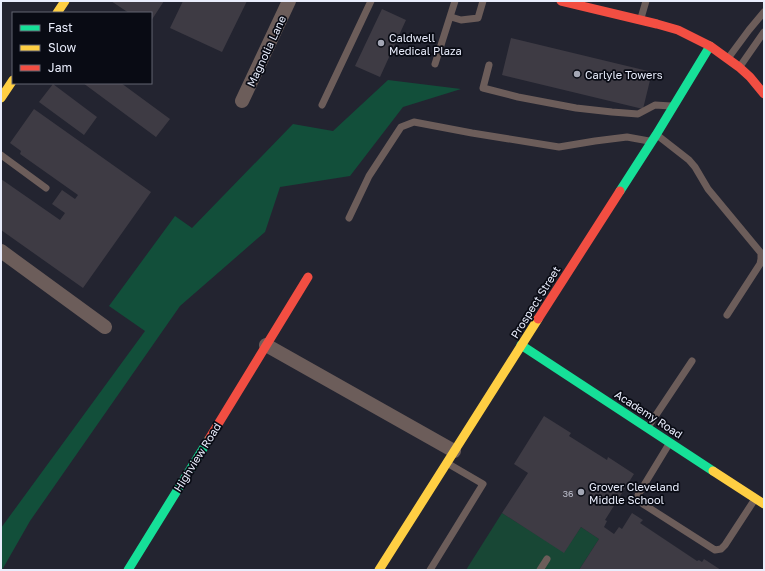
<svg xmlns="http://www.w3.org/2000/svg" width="765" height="571" viewBox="0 0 765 571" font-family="'Golos Text',sans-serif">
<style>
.green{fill:#184735}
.forest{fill:#124f3a}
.building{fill:#3e3b44}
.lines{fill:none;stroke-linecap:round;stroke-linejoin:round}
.lane{stroke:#6c5d5a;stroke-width:7}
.street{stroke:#6c5d5a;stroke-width:14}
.fast{stroke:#16e098;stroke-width:9}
.slow{stroke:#ffcf43;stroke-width:9}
.jam{stroke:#f24e42;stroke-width:9}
.poi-dot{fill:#a4a7b5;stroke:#090b14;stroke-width:1.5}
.labels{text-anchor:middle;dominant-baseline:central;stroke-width:3.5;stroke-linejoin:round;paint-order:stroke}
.number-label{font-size:9px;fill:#bec0ce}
.poi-label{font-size:11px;fill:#e9edfc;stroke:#090b14;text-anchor:start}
.street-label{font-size:11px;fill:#e9edfc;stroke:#090b14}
</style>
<rect width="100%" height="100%" fill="#232430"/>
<path class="green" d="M502,513L564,552L581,527L599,539L579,570H466Z"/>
<path class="forest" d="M388,80L461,89L403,107L350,176L280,187L265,232L180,306L30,521L2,570H1V528L145,331L109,306L175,216L192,228L293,124L333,131Z"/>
<path class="building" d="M111,1H164L151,21V13H129Z
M183,1H247L222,52L170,28Z
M382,9L406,20L380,77L355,66Z
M511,38L652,72L643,109L502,75Z
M83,83H121L170,119L156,137Z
M53,84L97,117L84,135L39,102Z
M34,109L151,192L83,288L1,230V179L60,220L65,213L52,204L62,190L75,199L78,195L20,154L21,151L10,143Z
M544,416L571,433L569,436L607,460L608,457L634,474L605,520L607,521L604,527L614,534L619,527L622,529L632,513L643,520L640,523L697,561L699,560L702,562L704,559L721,570H579L599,539L581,527L564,553L502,513L528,473L514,464Z"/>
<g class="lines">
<path class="lane" d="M451,17L461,20L478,18L483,1
M641,18L646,1
M729,57L749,30L764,12
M435,64L455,1
M489,65L483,88L518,97L576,108L612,112L638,114L655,105L671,106
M741,65L764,32
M322,105L371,1
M657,135L689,160L695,167L708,189L761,253V259L760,264L727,315
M1,155L46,188
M349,218L369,176L401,127L414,122L472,133L559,147L595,141L627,137L649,141
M648,427L692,361
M669,444L638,495L640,500L643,504L715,550L721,549L725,545L755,499
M430,570L483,484L447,463
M540,570L547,559"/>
<path class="street" d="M242,101L289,1
M1,251L105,327
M266,345L454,451"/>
<path class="fast" d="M620,191L656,135L710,46
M521,345L713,471
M128,570L209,439"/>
<path class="slow" d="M57,13L65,1
M1,98L13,80
M713,471L764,504
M379,570L538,319"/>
<path class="jam" d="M561,1L657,24L678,30L710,46L739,67L750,77L764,94
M538,319L620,191
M209,439L308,277"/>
</g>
<g class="poi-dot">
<circle cx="381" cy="43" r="4"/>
<circle cx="577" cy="74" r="4"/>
<circle cx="581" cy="492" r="4"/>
</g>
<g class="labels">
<g class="number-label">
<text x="568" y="493">36</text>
</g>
<g class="poi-label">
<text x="389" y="37">Caldwell<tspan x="389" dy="13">Medical Plaza</tspan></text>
<text x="585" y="74">Carlyle Towers</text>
<text x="589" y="486">Grover Cleveland<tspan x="589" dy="13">Middle School</tspan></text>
</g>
<g class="street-label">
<text transform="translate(266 51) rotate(-65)">Magnolia Lane</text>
<text transform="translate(535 302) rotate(-58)">Prospect Street</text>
<text transform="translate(649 414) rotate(33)">Academy Road</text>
<text transform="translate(197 457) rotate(-58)">Highview Road</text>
</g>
</g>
<rect width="765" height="571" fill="none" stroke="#e9edfc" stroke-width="4"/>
<rect x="12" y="12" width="140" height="72" fill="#090b14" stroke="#636571"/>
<rect x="20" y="25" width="20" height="6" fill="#16e098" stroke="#636571"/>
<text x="48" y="32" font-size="12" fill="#e9edfc">Fast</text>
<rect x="20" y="45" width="20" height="6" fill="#ffcf43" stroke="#636571"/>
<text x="48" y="52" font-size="12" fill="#e9edfc">Slow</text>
<rect x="20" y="65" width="20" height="6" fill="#f24e42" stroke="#636571"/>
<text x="48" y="72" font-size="12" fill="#e9edfc">Jam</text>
</svg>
